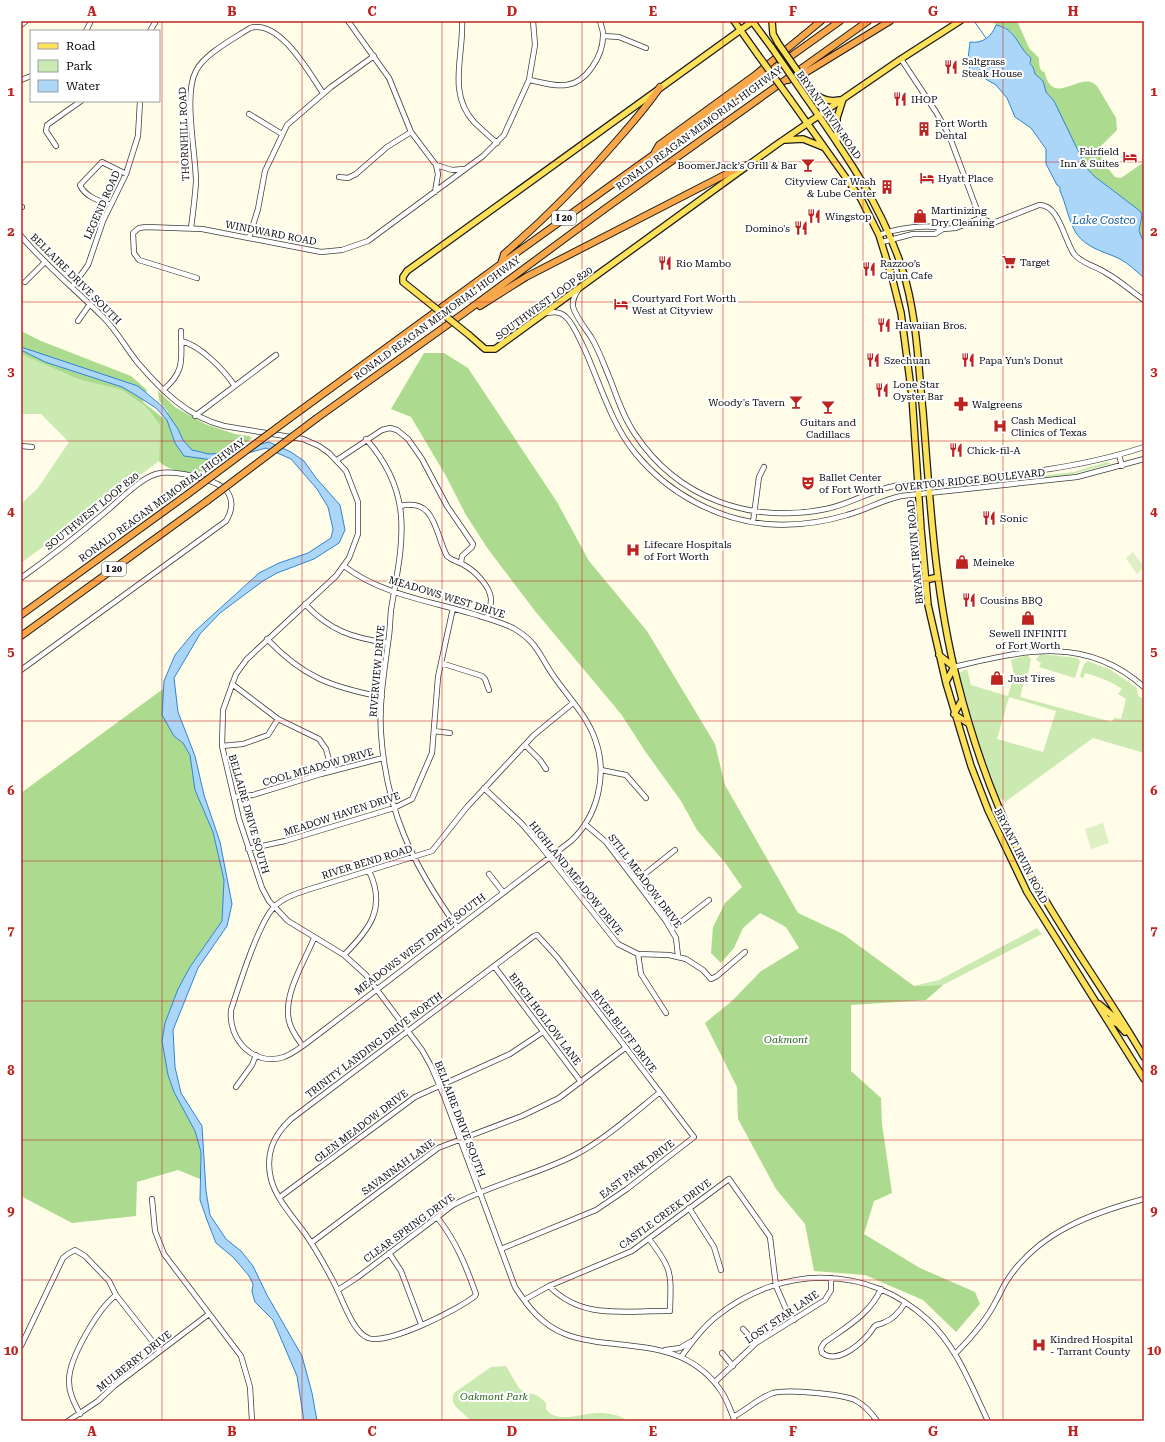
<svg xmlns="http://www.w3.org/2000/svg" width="1165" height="1442" viewBox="0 0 1165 1442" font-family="'Roboto Serif',serif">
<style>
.green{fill:#caeab1;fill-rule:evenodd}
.forest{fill:#acdb90}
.pitch{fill:#def0c3}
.water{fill:#abd6f8;stroke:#2f85d1}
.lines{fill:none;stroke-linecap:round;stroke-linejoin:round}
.stream{stroke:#2f85d1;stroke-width:1}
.minor-casing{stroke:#3d3d3d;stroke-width:6}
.major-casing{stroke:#1b1b1b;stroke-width:8}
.highway-casing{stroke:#1b1b1b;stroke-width:8}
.minor{stroke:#fff;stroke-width:4.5}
.major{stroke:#fde159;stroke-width:5.5}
.highway{stroke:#f9a74b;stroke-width:6}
.major-bridge-casing{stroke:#1b1b1b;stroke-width:8;stroke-linecap:butt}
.highway-bridge-casing{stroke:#1b1b1b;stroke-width:8;stroke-linecap:butt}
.major-bridge{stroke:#fde159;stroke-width:5.5}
.highway-bridge{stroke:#f9a74b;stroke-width:6}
.grid{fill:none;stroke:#bd231f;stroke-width:1;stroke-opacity:0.55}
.labels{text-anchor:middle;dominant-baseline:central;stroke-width:4;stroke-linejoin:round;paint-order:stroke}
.shield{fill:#fff;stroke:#545454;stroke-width:1}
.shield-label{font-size:9px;font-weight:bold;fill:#0a0a0a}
.poi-label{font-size:10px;fill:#0a0a0a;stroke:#fff;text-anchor:start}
.street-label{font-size:10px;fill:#0a0a0a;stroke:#fff}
.park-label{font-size:10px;font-style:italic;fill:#24631a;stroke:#fff}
.water-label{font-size:11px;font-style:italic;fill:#11579e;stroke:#fff}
.neatline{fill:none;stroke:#bd231f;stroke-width:1.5}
.grid-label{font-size:13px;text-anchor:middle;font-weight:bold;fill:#bd231f}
</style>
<rect width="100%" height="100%" fill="#fffce7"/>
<path class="green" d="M21,350L81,380L122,390L146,407L160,425L159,461L21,563V504L38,488L69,442L41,414H21Z
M1107,462L1111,464L1065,476L1036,479L1039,476L1074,472Z
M1019,476L1021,477L1017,479L974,486L934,489Z
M1040,654L1078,658L1080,662L1075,678L1039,667L1041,663L1036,660Z
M1027,655L1031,659L1027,679L1025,678L1020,697L1112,722L1114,718L1121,719L1126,699L1118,694L1122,689C1111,681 1098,677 1085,673L1083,679L1080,676L1084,664L1088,661L1111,670L1137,688L1138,696L1144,699V753L1093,738L1005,802L1003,799L1000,800L974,729L959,673L967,669L971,685L1008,696L1014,675L1011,660ZM1009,697L1056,711L1043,752L997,739Z
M1037,928L1042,934L943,985L914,986L939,980Z
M506,1366L519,1388C527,1395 536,1391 546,1403V1409C556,1425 585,1412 599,1413C609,1413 620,1415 628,1421H471C464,1412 448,1406 454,1393L491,1367Z"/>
<path class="forest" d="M994,21H1015L1018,23L1029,48L1039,58C1039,61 1039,67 1041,70C1044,74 1044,69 1045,74C1054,108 1082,69 1097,86L1116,118L1117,130L1098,149L1103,162L1115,177L1121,178L1144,162V243C1134,230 1145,221 1140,211L1094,176L1086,167L1051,99L1045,91L1043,81L1035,74L1028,56L1024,53L1013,34L1003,26L996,25Z
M21,331L41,341L131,376L147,390L143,402L163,418L168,412L159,400L158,391L175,407L205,424L235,434L249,436L252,438L208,472C197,477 167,471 159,461L160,425L146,407L122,390L81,380L21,354Z
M424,353H444L468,368L557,502L589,561L647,631L715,744L725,785L798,913L843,934L914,986L943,985L926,1000L851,1005V1071L881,1098L882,1124L892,1193L874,1201L864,1234L920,1268L975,1292L980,1304L956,1332L923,1300L865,1275L814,1271L805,1224L776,1189L738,1119L737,1087L705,1023L732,1001L761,971L799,948L786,927L760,913L743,928L734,948L721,963L711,953L713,927L725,903L742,887L726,864L697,830L681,801L645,751L621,714L535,611L488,549L466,515L446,476L411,417L391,409Z
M163,689V698L174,736L183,743L190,755L195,790L213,832L224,880L222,921L203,949L162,1040L168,1075L174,1092L195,1131L201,1152L200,1179L178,1170L137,1182L136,1216L72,1223L21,1196V793Z"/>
<path class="pitch" d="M1133,552L1144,567L1137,574L1126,558Z
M1103,823L1109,843L1091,849L1085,829Z"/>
<path class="water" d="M996,25C1016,28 1018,48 1031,58L1030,64L1033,67L1035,74L1043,81L1046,92L1054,101L1086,167L1094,176L1140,211L1142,215L1139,231L1144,243V278C1136,271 1129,264 1120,259C1104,251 1087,249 1076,233C1068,220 1066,203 1060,191V187L1057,185L1046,164V149L1031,128L1015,117L1007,98L996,85L970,70L968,59L970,42C983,44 992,36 996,25Z
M21,347L138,386L163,407L178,429L183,440L192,450L209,454L225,453L269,442L291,452L304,461L316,478L340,505L345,530L339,543L314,559L277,573L263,581L220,613L200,634L174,678L178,712L195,756L204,795L220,842L232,904L227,926L198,968L173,1030L175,1067L181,1093L202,1126L206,1191L210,1215L226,1239L241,1251L253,1266L267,1295L302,1356L312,1393L317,1421H304L297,1376L273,1320L255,1302L252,1292L253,1284L249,1276L234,1258L216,1243L207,1220L200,1200L201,1152L195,1131L174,1092L168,1075L162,1041L165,1023L178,989L190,967L222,921L224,880L213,832L195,790L190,755L183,743L174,736L162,715L164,681L175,655L194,632L259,573L279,563L308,553L331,538L333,529L328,507L317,489L291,459L266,448L220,461L184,456L175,443L167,420L156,408L134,394L122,387L45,362L21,350Z"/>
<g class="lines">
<path class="stream" d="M974,21L986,38"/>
<defs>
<path id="minor" d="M348,21L389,78L411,132L436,165L438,174L435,192
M462,21C464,55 447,93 474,122C481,129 489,136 497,143
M21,25L26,21
M86,31L91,21
M150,31L156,21
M604,36L619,37L646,48
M901,59L936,112L949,135L980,218
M21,80L31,76
M529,80C541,82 555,87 566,85C586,83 603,56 603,36C604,32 601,26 600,21
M249,114L282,134
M56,146L46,131L47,125L81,101
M436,165L452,170L464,169
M339,177L348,178L356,174L387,147L411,132
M111,205C100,201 85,197 80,185L102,162L126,174
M21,207H22
M191,228C193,213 195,197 196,182C196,154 183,94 196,71C204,54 235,38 250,28C280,19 309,73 323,93
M879,235C895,229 928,223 943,229
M21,236C46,266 76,290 103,317C117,331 126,348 138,363C162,391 188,417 224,426L303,439L319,446L329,453L346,471L358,502V534L349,558L336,576L247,659L236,674L223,710L222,746L239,819L262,888L269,901L288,921L344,955L366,975L422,1050L431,1066L444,1096L515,1287C528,1307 542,1325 565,1334C576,1339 587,1340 598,1342C644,1348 688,1346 719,1388C727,1398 730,1410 735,1421
M249,238L258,209L265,171L287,125L331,87L374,56
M882,242L913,234H935L943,229L956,228L980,218L993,223L1039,205C1059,204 1064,240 1074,254C1082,264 1096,266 1106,273C1119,280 1131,291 1144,300
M197,278L139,260L134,253L133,233L139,228L146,227L202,229L321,252L342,250L368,241L483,156L504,135L529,80L535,45L533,21
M25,282L45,262
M72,287L88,265L103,221L126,174L138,136L140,101
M578,290C575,295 572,300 573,307C576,317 585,328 591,337C599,350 604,365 610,379C617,397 623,417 635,434C678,499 751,524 826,509C852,504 874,488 900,485C982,477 1066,473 1144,447
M546,313C553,312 560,311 566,317C574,325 579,338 584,348C600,383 611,424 636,454C668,493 716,519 766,524C793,526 821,523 847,515C866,510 882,500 901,496L1077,477L1144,459
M78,321L90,304
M181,341C200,345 224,370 234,385
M163,390C186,371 181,358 181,331
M195,416L276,355
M366,439C416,495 402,544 391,610C390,621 390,632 388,643C384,673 379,703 381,733C386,811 413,865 457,927
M21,446L32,447
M1119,455L1122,466
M337,460L382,430L390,428L397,430L408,439L422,459L447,506L473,544L472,547L462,556L461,563
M400,506C436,497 435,534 447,556C452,561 458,561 464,565C475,571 490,586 491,599C491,605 489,612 487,618
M753,522L759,477L764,467
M344,566C380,594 430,601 473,614C486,618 501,622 513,628C539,643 539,656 555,678C569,698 587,716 595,739C608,774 598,816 571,841L320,1033C309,1041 297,1052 284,1057C253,1067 228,1039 231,1010C239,986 258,924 274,907C283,898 295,894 307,890L432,851L467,807L534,735L573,703
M21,578C49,558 76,537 103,514C117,503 139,479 156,474C172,469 215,479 226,490C234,500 232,511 226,521L21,670
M305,604C330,631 353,638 388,643
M267,639C303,677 331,687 382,697
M441,663L482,676L485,679L489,690
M954,667C1022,651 1085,634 1144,687
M232,684L278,719L319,739L326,749L332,771
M434,731L450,733
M525,745L540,760L546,769
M222,746L243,744L268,735L278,719
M601,770L626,775L646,798
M484,788L522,824L539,844L618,944L638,954L669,955L686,959L703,970L711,979L717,976L745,952
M234,797L253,795L321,774L383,758
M585,824L606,842L666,921L676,938L678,956
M248,849L285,841L394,808L412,799L432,753L438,677L453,608
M489,874L503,892
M636,881L675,850
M672,929L709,900
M638,954L641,974L666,1013
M344,955C369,930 387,908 369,871
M494,966L581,1082
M302,1045C297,1038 291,1030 289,1021C283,994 304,963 314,938
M236,1087L252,1065L256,1055
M280,1197L415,1097L510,1054L543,1032
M152,1199L155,1231L164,1254L241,1356L250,1387L252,1421
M689,1208L714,1247L721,1270
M437,1217C456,1241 466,1266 476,1294L475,1296C458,1310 388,1345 368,1338C351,1331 341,1294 332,1279C324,1264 316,1249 306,1235C294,1218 276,1199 271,1179C265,1154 273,1136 291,1119L534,936L537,935L557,957L694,1137L627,1189L596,1210L501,1249
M311,1243L438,1148L522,1116L559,1098L625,1048
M389,1253L401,1271L421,1324
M549,1286C583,1321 626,1310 670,1311C671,1273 673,1270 649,1239
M881,1289C870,1314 846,1327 824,1343L821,1348L822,1353C837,1364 858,1346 868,1335C871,1332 873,1327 876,1325C879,1324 882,1324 885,1322C894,1319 900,1311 905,1303
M338,1290L358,1277L453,1205C492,1184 536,1175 575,1155C603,1141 634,1113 659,1093
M524,1300L549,1286L632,1251L729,1179L770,1237L776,1286L786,1309L794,1320
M743,1329L756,1343
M21,1346L63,1258L68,1254L75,1250L85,1256L109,1281L116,1295L160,1351
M665,1350L680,1348L692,1341
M722,1353L733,1366
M955,1354C971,1338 986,1321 996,1301C1000,1294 1003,1286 1008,1279C1039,1232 1092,1213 1144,1199
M681,1357C692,1342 703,1327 717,1316C781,1265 867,1264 928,1320C957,1347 971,1386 988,1421
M715,1382L756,1343L825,1300L831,1290V1278
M80,1414C75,1404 69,1394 69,1382C68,1359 98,1309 116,1295
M733,1417C747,1410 758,1398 773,1393C787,1389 841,1394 855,1400C864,1405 871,1412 877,1421
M68,1421L98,1401L114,1386L209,1314"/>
<path id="major" d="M734,21L758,55
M752,21L772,48
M772,21L773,34L778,43
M810,89C818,98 827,103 839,100
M805,96C844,152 880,202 902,268C917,314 918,364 923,412C930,502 935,593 957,680C973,744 996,808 1026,866C1061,932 1106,992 1144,1057
M790,99L861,199L879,235L892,277L901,313L912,396L921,529L928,605L946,683L971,766L988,810L1027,892L1144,1079
M786,140L803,139L823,147
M837,141V118L843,99
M423,298L403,282V277L407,271L753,21
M469,335L485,349H495L776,145L901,59L960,21
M926,580L938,577
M939,655L954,667L946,682
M954,714L969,724
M954,714L962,700
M1099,1004L1114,1017L1121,1020
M1107,1019L1118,1024L1125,1032"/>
<path id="highway" d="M788,80L805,73L890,21
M655,152L659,145L754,76L821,21
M501,264L504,254C546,218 584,179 620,137C634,121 648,105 660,87
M480,306L526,277L740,167L748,165
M290,418L501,264L840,21
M317,418L464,313L606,208L868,21
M21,615L188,494
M21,636L207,501"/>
</defs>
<use href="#minor" class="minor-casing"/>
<use href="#major" class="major-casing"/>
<use href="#highway" class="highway-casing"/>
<use href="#minor" class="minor"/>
<use href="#major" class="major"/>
<use href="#highway" class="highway"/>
<defs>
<path id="major-bridge" d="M778,43L810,89
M772,48L805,96
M758,55L790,99
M423,298L469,335"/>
<path id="highway-bridge" d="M188,494L290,418
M207,501L317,418"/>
</defs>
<use href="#major-bridge" class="major-bridge-casing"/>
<use href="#highway-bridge" class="highway-bridge-casing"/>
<use href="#major-bridge" class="major-bridge"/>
<use href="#highway-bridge" class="highway-bridge"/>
</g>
<path class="grid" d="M162,21V1421M302,21V1421M442,21V1421M582,21V1421M723,21V1421M863,21V1421M1003,21V1421M21,162H1144M21,302H1144M21,441H1144M21,581H1144M21,721H1144M21,861H1144M21,1001H1144M21,1140H1144M21,1280H1144"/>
<defs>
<symbol id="restaurant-bare" viewBox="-9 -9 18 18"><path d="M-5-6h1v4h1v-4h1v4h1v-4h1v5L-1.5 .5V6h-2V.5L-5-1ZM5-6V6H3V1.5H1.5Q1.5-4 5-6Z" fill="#bd231f" stroke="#fff" stroke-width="2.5" paint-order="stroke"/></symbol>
<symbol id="building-bare" viewBox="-9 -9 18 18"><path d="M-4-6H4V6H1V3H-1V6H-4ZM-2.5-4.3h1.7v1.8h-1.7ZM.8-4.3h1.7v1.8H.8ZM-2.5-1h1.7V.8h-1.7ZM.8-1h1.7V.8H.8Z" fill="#bd231f" stroke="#fff" stroke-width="2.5" paint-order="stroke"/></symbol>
<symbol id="hotel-bare" viewBox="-9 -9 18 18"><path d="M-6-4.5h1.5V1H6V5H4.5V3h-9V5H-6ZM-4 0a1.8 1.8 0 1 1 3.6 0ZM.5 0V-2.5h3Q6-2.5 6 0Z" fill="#bd231f" stroke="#fff" stroke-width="2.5" paint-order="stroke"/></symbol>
<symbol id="bar-bare" viewBox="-9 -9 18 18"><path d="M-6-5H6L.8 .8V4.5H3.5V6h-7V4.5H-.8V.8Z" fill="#bd231f" stroke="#fff" stroke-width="2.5" paint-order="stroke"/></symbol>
<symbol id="shop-bare" viewBox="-9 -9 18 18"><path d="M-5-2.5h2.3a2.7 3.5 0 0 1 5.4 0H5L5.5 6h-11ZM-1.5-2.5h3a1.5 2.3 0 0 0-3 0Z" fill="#bd231f" stroke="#fff" stroke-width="2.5" paint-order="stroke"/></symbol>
<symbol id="supermarket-bare" viewBox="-9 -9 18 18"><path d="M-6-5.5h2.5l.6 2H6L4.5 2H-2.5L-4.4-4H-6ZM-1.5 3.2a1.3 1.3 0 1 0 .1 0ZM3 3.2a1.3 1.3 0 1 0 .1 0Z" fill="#bd231f" stroke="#fff" stroke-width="2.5" paint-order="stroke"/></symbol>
<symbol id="pharmacy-bare" viewBox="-9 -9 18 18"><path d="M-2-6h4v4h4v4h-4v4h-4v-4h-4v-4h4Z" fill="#bd231f" stroke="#fff" stroke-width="2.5" paint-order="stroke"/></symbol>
<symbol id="hospital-bare" viewBox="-9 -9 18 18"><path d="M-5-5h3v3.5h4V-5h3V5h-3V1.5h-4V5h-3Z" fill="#bd231f" stroke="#fff" stroke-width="2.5" paint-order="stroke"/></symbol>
<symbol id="theatre-bare" viewBox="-9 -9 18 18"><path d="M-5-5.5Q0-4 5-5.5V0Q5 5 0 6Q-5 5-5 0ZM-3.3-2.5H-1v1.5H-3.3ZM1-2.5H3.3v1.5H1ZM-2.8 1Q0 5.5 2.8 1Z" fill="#bd231f" stroke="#fff" stroke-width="2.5" paint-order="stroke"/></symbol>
</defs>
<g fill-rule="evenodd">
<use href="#restaurant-bare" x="941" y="57" width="20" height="20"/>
<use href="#restaurant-bare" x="890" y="89" width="20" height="20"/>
<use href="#building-bare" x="914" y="119" width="20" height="20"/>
<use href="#hotel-bare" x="1120" y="147" width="20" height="20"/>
<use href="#bar-bare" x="798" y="155" width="20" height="20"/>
<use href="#hotel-bare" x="917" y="168" width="20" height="20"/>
<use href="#building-bare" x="877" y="177" width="20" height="20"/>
<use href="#restaurant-bare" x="804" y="206" width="20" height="20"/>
<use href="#shop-bare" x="910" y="206" width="20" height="20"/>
<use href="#restaurant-bare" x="791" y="218" width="20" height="20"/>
<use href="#supermarket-bare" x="999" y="252" width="20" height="20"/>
<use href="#restaurant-bare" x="655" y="253" width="20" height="20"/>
<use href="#restaurant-bare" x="859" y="259" width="20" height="20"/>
<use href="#hotel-bare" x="611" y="294" width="20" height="20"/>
<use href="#restaurant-bare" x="874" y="315" width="20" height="20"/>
<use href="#restaurant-bare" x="863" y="350" width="20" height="20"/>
<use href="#restaurant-bare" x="958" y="350" width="20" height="20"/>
<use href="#restaurant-bare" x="872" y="380" width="20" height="20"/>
<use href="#bar-bare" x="786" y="392" width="20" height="20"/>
<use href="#pharmacy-bare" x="951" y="394" width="20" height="20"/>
<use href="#bar-bare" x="818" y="397" width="20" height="20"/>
<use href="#hospital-bare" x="990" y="416" width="20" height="20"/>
<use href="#restaurant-bare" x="946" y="440" width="20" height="20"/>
<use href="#theatre-bare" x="798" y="473" width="20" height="20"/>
<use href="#restaurant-bare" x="979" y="508" width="20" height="20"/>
<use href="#hospital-bare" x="623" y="540" width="20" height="20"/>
<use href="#shop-bare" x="952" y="552" width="20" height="20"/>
<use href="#restaurant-bare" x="959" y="590" width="20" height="20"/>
<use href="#shop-bare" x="1018" y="608" width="20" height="20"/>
<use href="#shop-bare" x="987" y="668" width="20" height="20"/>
<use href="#hospital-bare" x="1029" y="1335" width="20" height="20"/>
</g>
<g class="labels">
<g class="shield">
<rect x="552" y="211" width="24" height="14" rx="3"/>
<rect x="102" y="562" width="24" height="14" rx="3"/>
</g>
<g class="shield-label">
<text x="564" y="218">I 20</text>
<text x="114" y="569">I 20</text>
</g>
<g class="poi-label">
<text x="962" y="61">Saltgrass<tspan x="962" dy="12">Steak House</tspan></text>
<text x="911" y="99">IHOP</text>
<text x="935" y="123">Fort Worth<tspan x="935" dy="12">Dental</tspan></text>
<text x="1119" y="151" text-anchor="end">Fairfield<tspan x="1119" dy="12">Inn &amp; Suites</tspan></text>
<text x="797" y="165" text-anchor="end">BoomerJack’s Grill &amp; Bar</text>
<text x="938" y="178">Hyatt Place</text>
<text x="876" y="181" text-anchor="end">Cityview Car Wash<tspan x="876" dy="12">&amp; Lube Center</tspan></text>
<text x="931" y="210">Martinizing<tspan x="931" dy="12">Dry Cleaning</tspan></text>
<text x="825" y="216">Wingstop</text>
<text x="790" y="228" text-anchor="end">Domino's</text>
<text x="1020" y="262">Target</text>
<text x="676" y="263">Rio Mambo</text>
<text x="880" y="263">Razzoo’s<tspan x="880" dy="12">Cajun Cafe</tspan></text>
<text x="632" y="298">Courtyard Fort Worth<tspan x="632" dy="12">West at Cityview</tspan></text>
<text x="895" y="325">Hawaiian Bros.</text>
<text x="884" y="360">Szechuan</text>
<text x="979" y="360">Papa Yun’s Donut</text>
<text x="893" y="384">Lone Star<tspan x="893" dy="12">Oyster Bar</tspan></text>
<text x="785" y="402" text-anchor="end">Woody's Tavern</text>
<text x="972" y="404">Walgreens</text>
<text x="1011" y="420">Cash Medical<tspan x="1011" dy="12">Clinics of Texas</tspan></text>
<text x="828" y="422" text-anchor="middle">Guitars and<tspan x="828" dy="12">Cadillacs</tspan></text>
<text x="967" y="450">Chick-fil-A</text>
<text x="819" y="477">Ballet Center<tspan x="819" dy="12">of Fort Worth</tspan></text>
<text x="1000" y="518">Sonic</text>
<text x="644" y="544">Lifecare Hospitals<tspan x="644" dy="12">of Fort Worth</tspan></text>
<text x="973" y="562">Meineke</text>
<text x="980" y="600">Cousins BBQ</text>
<text x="1028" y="633" text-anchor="middle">Sewell INFINITI<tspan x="1028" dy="12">of Fort Worth</tspan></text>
<text x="1008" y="678">Just Tires</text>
<text x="1050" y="1339">Kindred Hospital<tspan x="1050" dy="12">- Tarrant County</tspan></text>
</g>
<g class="street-label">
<text transform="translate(829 115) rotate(55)">BRYANT IRVIN ROAD</text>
<text transform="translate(699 128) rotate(-36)">RONALD REAGAN MEMORIAL HIGHWAY</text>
<text transform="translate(184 134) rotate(-92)">THORNHILL ROAD</text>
<text transform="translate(102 205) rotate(-66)">LEGEND ROAD</text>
<text transform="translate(271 233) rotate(11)">WINDWARD ROAD</text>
<text transform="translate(76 279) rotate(45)">BELLAIRE DRIVE SOUTH</text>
<text transform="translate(544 303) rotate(-36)">SOUTHWEST LOOP 820</text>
<text transform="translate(437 318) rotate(-36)">RONALD REAGAN MEMORIAL HIGHWAY</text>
<text transform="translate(970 480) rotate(-6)">OVERTON RIDGE BOULEVARD</text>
<text transform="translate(162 500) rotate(-36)">RONALD REAGAN MEMORIAL HIGHWAY</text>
<text transform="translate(92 511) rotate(-39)">SOUTHWEST LOOP 820</text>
<text transform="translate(915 552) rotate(-95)">BRYANT IRVIN ROAD</text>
<text transform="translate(447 597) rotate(17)">MEADOWS WEST DRIVE</text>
<text transform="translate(377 671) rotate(-85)">RIVERVIEW DRIVE</text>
<text transform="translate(318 767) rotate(-16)">COOL MEADOW DRIVE</text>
<text transform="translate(249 814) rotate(74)">BELLAIRE DRIVE SOUTH</text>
<text transform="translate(342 814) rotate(-18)">MEADOW HAVEN DRIVE</text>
<text transform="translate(1021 856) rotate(63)">BRYANT IRVIN ROAD</text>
<text transform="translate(367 862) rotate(-17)">RIVER BEND ROAD</text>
<text transform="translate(576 878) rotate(51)">HIGHLAND MEADOW DRIVE</text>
<text transform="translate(645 881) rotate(53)">STILL MEADOW DRIVE</text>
<text transform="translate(420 944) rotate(-37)">MEADOWS WEST DRIVE SOUTH</text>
<text transform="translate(545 1019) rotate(53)">BIRCH HOLLOW LANE</text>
<text transform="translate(624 1031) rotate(53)">RIVER BLUFF DRIVE</text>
<text transform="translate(374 1045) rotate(-37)">TRINITY LANDING DRIVE NORTH</text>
<text transform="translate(460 1119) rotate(69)">BELLAIRE DRIVE SOUTH</text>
<text transform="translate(361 1126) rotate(-37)">GLEN MEADOW DRIVE</text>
<text transform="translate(398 1167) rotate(-36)">SAVANNAH LANE</text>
<text transform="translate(637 1169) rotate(-37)">EAST PARK DRIVE</text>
<text transform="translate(665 1214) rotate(-36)">CASTLE CREEK DRIVE</text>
<text transform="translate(409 1228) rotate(-36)">CLEAR SPRING DRIVE</text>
<text transform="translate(782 1317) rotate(-34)">LOST STAR LANE</text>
<text transform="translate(134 1361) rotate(-38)">MULBERRY DRIVE</text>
</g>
<g class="park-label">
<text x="786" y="1039">Oakmont</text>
<text x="494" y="1396">Oakmont Park</text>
</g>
<g class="water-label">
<text x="1104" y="220">Lake Costco</text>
</g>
</g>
<rect width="1165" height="1442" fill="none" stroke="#ffffff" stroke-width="44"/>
<rect x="30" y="30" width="130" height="72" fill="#ffffff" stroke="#9d9d9d"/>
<rect x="38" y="43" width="20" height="6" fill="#fde159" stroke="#9d9d9d"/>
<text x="66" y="50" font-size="12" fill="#0a0a0a">Road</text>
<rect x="38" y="60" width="20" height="12" fill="#caeab1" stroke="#9d9d9d"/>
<text x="66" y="70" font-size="12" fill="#0a0a0a">Park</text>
<rect x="38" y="80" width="20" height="12" fill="#abd6f8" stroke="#9d9d9d"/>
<text x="66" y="90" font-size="12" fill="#0a0a0a">Water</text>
<rect x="22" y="22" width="1121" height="1398" class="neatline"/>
<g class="grid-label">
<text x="92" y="16">A</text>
<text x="232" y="16">B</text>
<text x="372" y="16">C</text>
<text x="512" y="16">D</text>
<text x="653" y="16">E</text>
<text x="793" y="16">F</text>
<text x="933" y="16">G</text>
<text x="1073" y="16">H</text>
<text x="11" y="96">1</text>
<text x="1154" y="96">1</text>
<text x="11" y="236">2</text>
<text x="1154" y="236">2</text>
<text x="11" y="376">3</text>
<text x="1154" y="376">3</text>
<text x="11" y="516">4</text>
<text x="1154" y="516">4</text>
<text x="11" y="656">5</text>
<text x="1154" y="656">5</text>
<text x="11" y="795">6</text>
<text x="1154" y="795">6</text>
<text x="11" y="935">7</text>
<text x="1154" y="935">7</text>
<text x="11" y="1075">8</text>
<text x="1154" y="1075">8</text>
<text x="11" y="1215">9</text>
<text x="1154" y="1215">9</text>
<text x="11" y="1355">10</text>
<text x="1154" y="1355">10</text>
<text x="92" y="1436">A</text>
<text x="232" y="1436">B</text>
<text x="372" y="1436">C</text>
<text x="512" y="1436">D</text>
<text x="653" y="1436">E</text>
<text x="793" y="1436">F</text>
<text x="933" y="1436">G</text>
<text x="1073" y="1436">H</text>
</g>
</svg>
